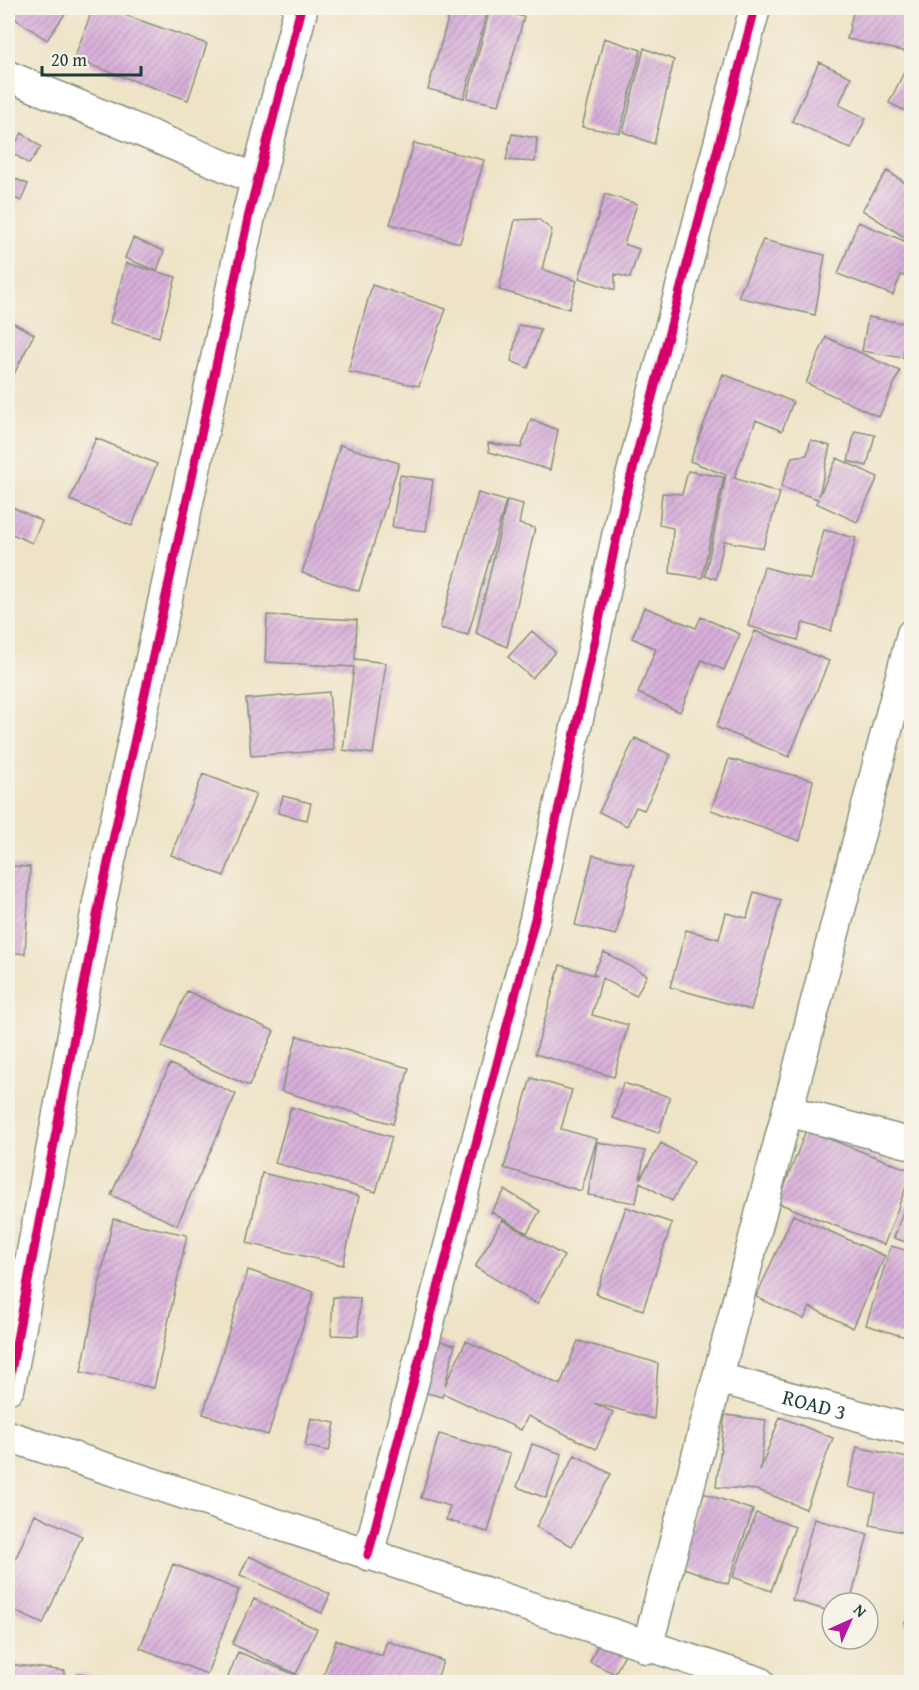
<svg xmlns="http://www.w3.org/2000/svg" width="919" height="1690" viewBox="0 0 919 1690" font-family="'Gentium Book Plus',serif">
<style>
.building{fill:url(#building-hatch)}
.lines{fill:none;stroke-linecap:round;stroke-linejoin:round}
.street-casing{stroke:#86907d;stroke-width:33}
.secondary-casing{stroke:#86907d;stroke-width:36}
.street{stroke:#fff;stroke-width:30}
.secondary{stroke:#fff;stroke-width:33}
.cycleway-casing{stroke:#f7f3e8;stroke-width:13}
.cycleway{stroke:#d6006c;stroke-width:9}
.labels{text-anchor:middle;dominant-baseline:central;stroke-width:6;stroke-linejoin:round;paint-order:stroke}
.street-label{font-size:21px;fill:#1f3d34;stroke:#f7f3e8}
</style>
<defs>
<pattern id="building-hatch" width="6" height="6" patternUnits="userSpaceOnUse" patternTransform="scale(1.5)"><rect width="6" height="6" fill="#d8afda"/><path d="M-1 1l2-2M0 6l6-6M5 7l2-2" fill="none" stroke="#af90b2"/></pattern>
</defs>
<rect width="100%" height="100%" fill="#f7f3e8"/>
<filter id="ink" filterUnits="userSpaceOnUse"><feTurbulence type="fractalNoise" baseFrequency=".0167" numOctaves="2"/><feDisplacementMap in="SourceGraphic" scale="12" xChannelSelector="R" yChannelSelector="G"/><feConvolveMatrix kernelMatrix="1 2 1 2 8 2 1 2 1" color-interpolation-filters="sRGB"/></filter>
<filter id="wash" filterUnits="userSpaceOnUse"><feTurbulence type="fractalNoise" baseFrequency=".008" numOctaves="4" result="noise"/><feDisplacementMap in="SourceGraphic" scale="24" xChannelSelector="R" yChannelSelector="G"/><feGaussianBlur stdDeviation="1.35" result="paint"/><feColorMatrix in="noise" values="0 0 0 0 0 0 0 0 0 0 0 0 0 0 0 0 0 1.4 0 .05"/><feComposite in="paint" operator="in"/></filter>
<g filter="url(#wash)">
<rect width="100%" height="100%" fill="#eee3c6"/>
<g id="blocks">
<path class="building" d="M8,8H69L47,40L8,14Z
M93,8H105L207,44L188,100L74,59Z
M451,8H488L464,98L428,89Z
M490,8L524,17L499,105L467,98Z
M854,8H897L912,11V53L847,39Z
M604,38L641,50L620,133L582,127Z
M644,48L674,60L654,144L623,132Z
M819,62L851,77L839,105L866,118L851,149L792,121Z
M907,66L912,68V114L889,103Z
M22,133L41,147L29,164L10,151Z
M512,134L537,138L535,162L506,160Z
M414,143L484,160L460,243L390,224Z
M887,171L912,187V242L862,210Z
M8,176L28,184L21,201L8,195Z
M605,194L637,204L624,244L639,249L630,278L615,274V290L579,278Z
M538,219L552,230L542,269L577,281L569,309L499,290L515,220Z
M858,222L912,244V279L901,275L893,295L838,274Z
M133,238L164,251L157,271L125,258Z
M763,240L825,255L815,315L738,297Z
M126,263L176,277L159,337L110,323Z
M372,285L446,309L419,386L348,372Z
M868,317L908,324L903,358L862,351Z
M8,320L34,334L8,386Z
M519,325L541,329L528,368L511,361Z
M826,337L900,371L879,417L806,383Z
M723,374L793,402L782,431L756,420L734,478L780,493L763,548L724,541L716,579L705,576L726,475L690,461Z
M531,419L558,430L550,470L489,452L488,443L521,448Z
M855,431L875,435L867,466L848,461Z
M96,438L157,464L132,526L70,500Z
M811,440L830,446L819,496L837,458L878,477L857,522L816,503L818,499L781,487L792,457L807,455Z
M340,445L399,463L359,591L302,573Z
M688,471L724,477L702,578L670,573L673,528L659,525L662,493L682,494Z
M400,475L433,480L426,531L392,527Z
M478,493L506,501L468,635L440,628Z
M507,500L523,504L519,524L535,528L507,647L476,633Z
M8,505L42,521L32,543L8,532Z
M824,530L856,538L831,631L803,623L798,640L748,626L764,567L811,580Z
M644,607L696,628L701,617L740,634L724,670L702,660L680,712L638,693L656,649L632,638Z
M267,615L357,620L355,659L386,663L373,754L343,750L354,667L265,662Z
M532,631L555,652L532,678L508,657Z
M755,631L829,661L789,757L716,727Z
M329,692L334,750L251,756L246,699Z
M635,738L671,755L644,810L636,807L627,826L599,812Z
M729,759L813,780L800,841L711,810Z
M203,774L256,794L224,876L171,855Z
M283,796L311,803L307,820L278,813Z
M593,855L634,864L616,935L575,925Z
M8,866L30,867L25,954L8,952Z
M754,892L781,900L751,1010L670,987L686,930L719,939L726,913L747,918Z
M604,952L647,975L636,996L602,978L592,1015L628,1025L614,1077L535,1054L560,965L597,976L593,973Z
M187,991L274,1031L249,1086L162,1047Z
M297,1036L409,1068L393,1124L281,1091Z
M170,1064L236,1094L177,1225L111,1195Z
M531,1078L572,1090L561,1129L597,1139L581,1191L504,1168Z
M623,1083L670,1097L659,1133L613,1118Z
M291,1107L392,1137L376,1192L275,1163Z
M806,1130L912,1171L884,1245L778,1203Z
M597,1142L645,1151L640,1179L661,1143L694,1162L672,1201L640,1182L636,1203L588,1195Z
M262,1173L359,1196L343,1265L247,1243Z
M911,1189H912V1244L894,1238Z
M505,1190L540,1211L527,1233L491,1212Z
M626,1207L672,1223L643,1310L596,1294Z
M793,1215L885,1256L853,1328L810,1307L804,1319L756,1297Z
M113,1219L187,1235L154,1388L81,1372Z
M502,1220L564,1256L537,1304L475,1267Z
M891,1246L912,1252V1339L866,1325Z
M248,1270L314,1292L268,1435L203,1414Z
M333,1297L360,1298L358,1336L331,1335Z
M436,1340L455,1345L445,1385L466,1341L560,1385L578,1341L658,1363L654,1419L594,1403L613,1412L596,1449L528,1416L521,1430L443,1393L442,1397L423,1392Z
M725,1415L766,1420L760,1470L780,1417L833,1438L806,1509L758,1490L716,1487Z
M311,1418L335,1423L329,1451L305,1446Z
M439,1434L510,1454L488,1532L446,1520L450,1506L421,1498Z
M532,1444L562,1454L546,1498L517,1487Z
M857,1447L912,1459V1534L870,1525L876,1494L848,1487Z
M575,1455L611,1474L572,1546L536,1527Z
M703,1493L753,1510L728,1584L678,1566Z
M756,1513L795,1527L771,1591L733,1577Z
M35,1514L82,1536L43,1624L8,1608V1576Z
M814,1519L868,1534L850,1603H832V1612L792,1600Z
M249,1556L330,1594L322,1613L240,1575Z
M173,1564L239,1590L207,1674L140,1648Z
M254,1599L317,1629L296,1674L232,1644Z
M912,1611V1627L905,1623Z
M601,1637L627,1649L615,1674L590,1662Z
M336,1640L382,1656L387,1641L443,1661L436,1682H321Z
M238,1652L299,1676L297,1682H226Z
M8,1664L65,1671L64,1682H8Z
M77,1673L126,1681V1682H76Z"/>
</g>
</g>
<g filter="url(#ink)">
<use href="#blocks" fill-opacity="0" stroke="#86907d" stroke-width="1.5"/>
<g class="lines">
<defs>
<g id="street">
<path d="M8,76L258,180"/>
<path d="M788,1111L912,1144"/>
<path id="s1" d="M718,1378L912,1430"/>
<path d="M8,1436L759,1682"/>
<path d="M368,1555L535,919L625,499L755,8"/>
<path d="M647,1648L912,634"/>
</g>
<path id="secondary" d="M8,1387L100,900L249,214L301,8"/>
</defs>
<use href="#street" class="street-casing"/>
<use href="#secondary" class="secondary-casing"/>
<use href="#street" class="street"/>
<use href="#secondary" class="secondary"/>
<defs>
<path id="cycleway" d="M8,1387L100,900L249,214L301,8
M368,1555L535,919L625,499L755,8"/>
</defs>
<use href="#cycleway" class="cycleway-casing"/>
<use href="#cycleway" class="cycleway"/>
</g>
</g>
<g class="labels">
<g class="street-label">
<text stroke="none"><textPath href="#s1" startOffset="100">ROAD 3</textPath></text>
</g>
</g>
<rect width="919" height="1690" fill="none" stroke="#f7f3e8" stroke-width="30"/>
<g transform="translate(850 1621) rotate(45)"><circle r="28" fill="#f7f3e8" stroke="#a1aaa0" stroke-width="1.5"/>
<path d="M0-4.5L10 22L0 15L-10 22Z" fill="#b5179e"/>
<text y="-9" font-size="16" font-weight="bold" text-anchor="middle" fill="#1f3d34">N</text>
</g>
<path d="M42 66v9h99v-9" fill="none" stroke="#1f3d34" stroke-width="3"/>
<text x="51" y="66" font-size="18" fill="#1f3d34" stroke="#f7f3e8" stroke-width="4.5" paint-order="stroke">20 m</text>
</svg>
